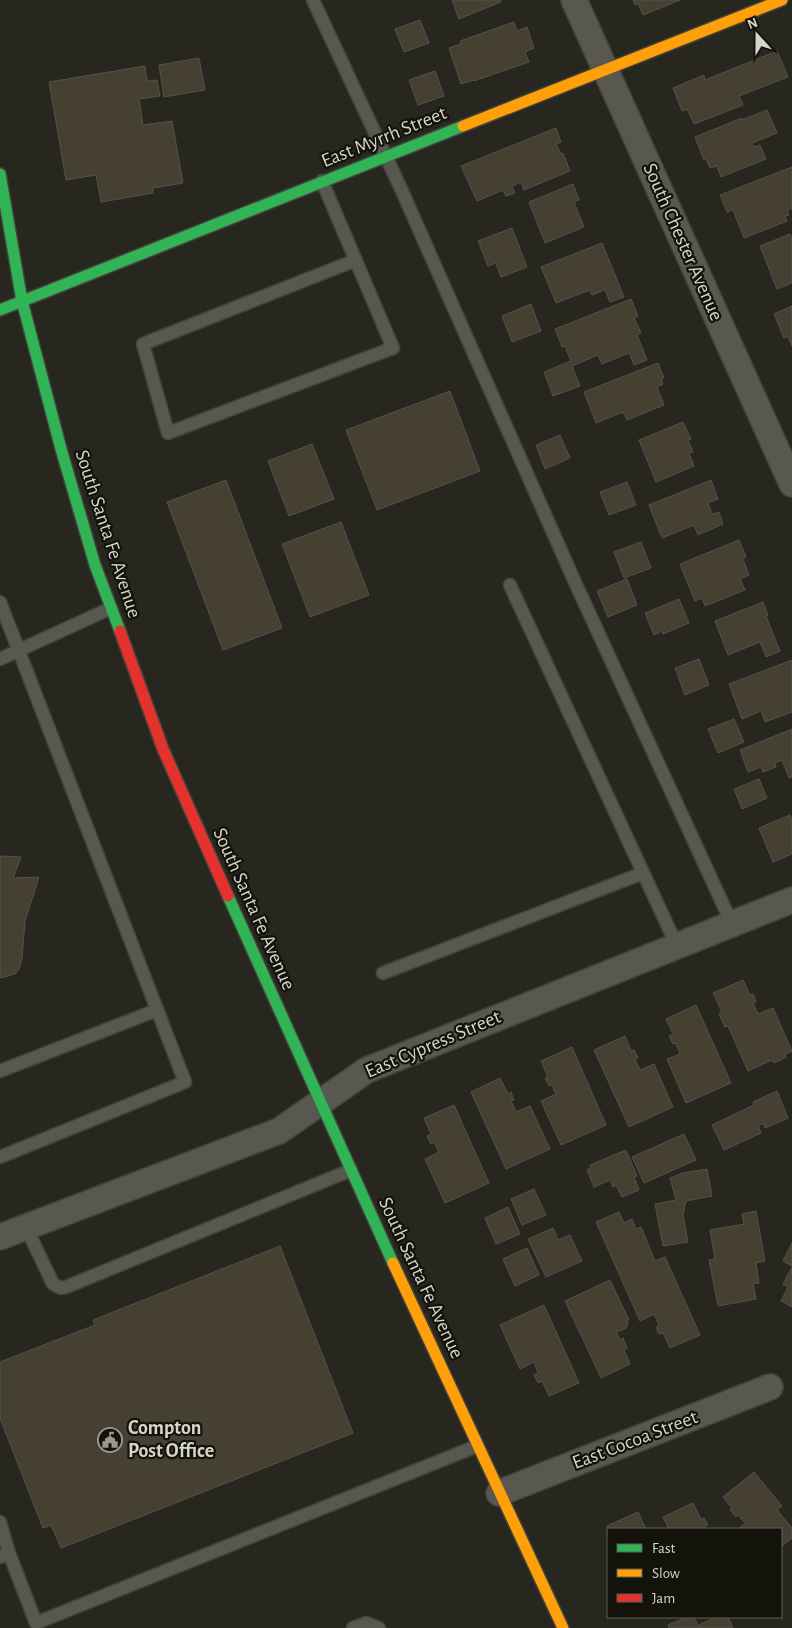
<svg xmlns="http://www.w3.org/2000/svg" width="792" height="1628" viewBox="0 0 792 1628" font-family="'Alegreya Sans',sans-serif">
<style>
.building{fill:#454032;stroke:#54524b}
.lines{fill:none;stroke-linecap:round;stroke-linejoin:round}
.lane-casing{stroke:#43433c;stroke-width:15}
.street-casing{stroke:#43433c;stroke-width:28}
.fast-casing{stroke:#43433c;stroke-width:14}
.slow-casing{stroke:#43433c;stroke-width:14}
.jam-casing{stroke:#43433c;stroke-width:14}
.lane{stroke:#585850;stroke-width:12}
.street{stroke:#585850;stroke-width:25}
.fast{stroke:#30b455;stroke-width:11}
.slow{stroke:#ff9f0a;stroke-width:11}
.jam{stroke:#e5322d;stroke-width:11}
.labels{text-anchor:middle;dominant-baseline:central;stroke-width:4.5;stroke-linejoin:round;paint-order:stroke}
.street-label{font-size:20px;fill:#d6d5cc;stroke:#13130c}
.poi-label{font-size:20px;font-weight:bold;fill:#d6d5cc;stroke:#13130c;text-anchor:start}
</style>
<rect width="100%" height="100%" fill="#28271f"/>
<path class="building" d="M452,0H500L501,2L459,19Z
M633,0H680L643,15L638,3L635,5Z
M420,20L429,43L404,52L395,29Z
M514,22L517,31L527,27L534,48L525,52L529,62L474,81V80L461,84L449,48L461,44L460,41Z
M777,51L788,77L739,96L743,105L694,124L687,109L682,111L673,88L704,75L705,80Z
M199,58L205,90L164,97L159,65Z
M145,66L147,81L157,80L160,96L139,99L143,125L172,121L183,183L153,188V193L101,202L96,175L66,180L49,82Z
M435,71L444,96L418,105L409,80Z
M767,110L777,133L752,143L754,147L760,145L766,159L721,177L717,166L710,168L706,159L704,160L695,137L742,118V120Z
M556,128L561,142L556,144L561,154L563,153L570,171L524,190L521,182L512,186L515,193L506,196L503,190L477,201L461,166Z
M792,167V208L787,211L789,215L785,216L787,221L744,238L733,210L727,212L720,195Z
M573,184L579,200L574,202L584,227L545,243L529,202Z
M512,228L527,267L501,277L496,263L488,266L478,241Z
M790,234L792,238V283L777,289L760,246Z
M602,243L624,297L610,302L605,290L592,295L590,290L556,303L541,267Z
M631,299L638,316L634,318L641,333L637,335L647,360L634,365L629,353L602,364L598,355L572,366L580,386L553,396L544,372L571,361L565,346L562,347L555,329Z
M531,304L541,331L512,342L502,316Z
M792,306V346L788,336L784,338L774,314Z
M658,363L664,378L661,379L663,384L657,387L664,405L627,420L623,412L596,423L584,392Z
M450,391L480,471L377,510L346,430Z
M683,422L691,439L688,440L693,452L689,453L694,466L656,482L639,440Z
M560,435L570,458L545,469L536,445Z
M312,444L334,499L289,516L268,461Z
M226,480L282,628L223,650L167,502Z
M711,480L718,499L708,503L712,514L719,512L723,524L698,535L694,525L662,538L649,505Z
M627,482L636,505L609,515L600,492Z
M341,522L369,595L310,617L282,544Z
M739,540L746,557L743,559L749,575L740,579L745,590L705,606L702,598L695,601L680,564Z
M641,542L651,568L624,578L614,552Z
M627,579L637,605L608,617L597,591Z
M679,599L689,623L663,634L662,631L654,635L645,613Z
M763,602L768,615L766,616L780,651L766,657L760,642L728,655L715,621Z
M699,659L709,685L685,695L675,668Z
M792,660V712L765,722L761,711L742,719L729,684Z
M734,719L744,742L718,753L708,729Z
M792,729V777L789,778L782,760L775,763L776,767L763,772L761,767L748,772L740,750Z
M759,779L767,798L742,809L734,789Z
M790,815L792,820V854L773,862L759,828Z
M0,856L21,857L13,878L39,877L25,921L22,959L19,969L15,974L0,978Z
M743,980L750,995L753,994L756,1002L753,1003L758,1014L773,1008L792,1051L785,1054L786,1057L774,1063L772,1060L748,1071L728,1026L725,1027L719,1014L722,1012L713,993Z
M696,1005L731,1083L686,1103L667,1059L680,1054L676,1043L673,1044L669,1036L673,1034L666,1019Z
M625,1036L631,1051L634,1050L638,1058L635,1059L640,1070L654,1064L673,1107L629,1127L594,1050Z
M572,1047L606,1125L561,1145L541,1101L556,1094L552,1085L549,1086L545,1078L548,1077L541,1061Z
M500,1078L508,1094L511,1092L514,1100L511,1101L516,1112L530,1106L550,1149L506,1169L471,1092Z
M777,1091L788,1118L765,1128L763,1123L758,1126L761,1133L724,1150L712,1125L754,1105L753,1102Z
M454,1105L489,1183L445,1203L425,1159L439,1152L434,1142L431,1144L427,1136L431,1134L424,1118Z
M684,1134L696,1160L644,1183L632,1157Z
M626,1150L637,1176L634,1177L639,1190L622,1197L616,1185L613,1187L610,1180L594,1187L587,1170L591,1168L590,1165Z
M707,1169L712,1196L686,1201L683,1215L688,1242L663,1246L655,1204L676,1200L670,1178L683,1173Z
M534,1189L546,1215L522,1225L511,1199Z
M508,1207L520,1234L496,1244L485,1218Z
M756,1211L765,1261L756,1263L759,1283L753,1284L756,1299L718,1306L709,1260L715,1259L710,1230L744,1224L742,1214Z
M619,1212L624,1223L632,1219L636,1229L641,1227L655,1261L665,1257L700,1335L670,1348L663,1333L659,1334L656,1327L659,1325L654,1314L640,1321L596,1222Z
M553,1228L558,1240L570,1235L582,1261L546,1277L528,1239Z
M792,1243V1266L783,1261Z
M280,1246L353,1433L61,1548L51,1525L43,1528L0,1418V1362L95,1325L93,1320Z
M527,1248L539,1275L515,1286L503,1259Z
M792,1267V1307L781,1301L788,1287L783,1284Z
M610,1280L629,1320H627L628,1325L626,1328L620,1331H616L620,1340L623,1338L627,1348L624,1350L630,1364L601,1378L565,1301Z
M544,1305L579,1383L549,1396L542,1381L538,1383L534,1375L538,1373L534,1362L520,1369L500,1325Z
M754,1472L782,1506L777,1510L792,1528V1538L781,1547V1529H738L745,1523L738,1515L736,1517L730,1510L732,1508L723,1497Z
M693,1503L701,1519L704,1518L708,1525L704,1527L706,1529H669L663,1517Z
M638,1512L646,1529H609L607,1526Z
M688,1617H694L699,1628H669L668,1625Z
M716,1617H728L733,1628H700L699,1625Z"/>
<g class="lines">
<defs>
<path id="lane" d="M313,0L402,191L574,580L732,924
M322,181L393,348L168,433L143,344L356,260
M510,585L677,946
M0,602L185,1082L0,1157
M0,659L111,608
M383,973L643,873
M0,1071L157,1010
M26,1227L53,1284L61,1288L66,1287L351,1170
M0,1522L9,1553
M0,1557L9,1553L36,1623L477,1446
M353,1628L366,1623L379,1628"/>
<path id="street" d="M574,0L792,484
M0,1237L279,1131L367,1070L792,900
M499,1493L770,1387"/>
<path id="fast" d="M0,174L22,301L61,449L95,565L120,631
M0,310L463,126
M228,896L393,1263"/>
<path id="slow" d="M463,126L782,0
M393,1263L563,1628"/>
<path id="jam" d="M120,631L163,749L228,896"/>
</defs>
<use href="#lane" class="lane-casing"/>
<use href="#street" class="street-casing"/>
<use href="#fast" class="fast-casing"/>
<use href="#slow" class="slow-casing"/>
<use href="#jam" class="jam-casing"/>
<use href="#lane" class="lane"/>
<use href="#street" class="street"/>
<use href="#fast" class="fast"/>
<use href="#slow" class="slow"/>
<use href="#jam" class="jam"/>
</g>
<defs>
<symbol id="civic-ring" viewBox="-11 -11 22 22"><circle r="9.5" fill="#13130c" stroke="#99988f" stroke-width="1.5"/><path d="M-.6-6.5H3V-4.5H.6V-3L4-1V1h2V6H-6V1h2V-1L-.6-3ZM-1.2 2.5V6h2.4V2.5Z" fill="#99988f"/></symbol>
</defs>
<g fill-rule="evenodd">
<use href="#civic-ring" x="96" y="1426" width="28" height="28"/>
</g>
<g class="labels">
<g class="street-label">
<text transform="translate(384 137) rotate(-22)">East Myrrh Street</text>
<text transform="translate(683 242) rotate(66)">South Chester Avenue</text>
<text transform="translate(108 534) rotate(72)">South Santa Fe Avenue</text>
<text transform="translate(254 909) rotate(66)">South Santa Fe Avenue</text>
<text transform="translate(433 1044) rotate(-23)">East Cypress Street</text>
<text transform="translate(421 1278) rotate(65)">South Santa Fe Avenue</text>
<text transform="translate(635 1440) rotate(-21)">East Cocoa Street</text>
</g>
<g class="poi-label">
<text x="128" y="1428">Compton<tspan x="128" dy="23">Post Office</tspan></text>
</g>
</g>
<rect x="607" y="1528" width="175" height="90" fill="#13130c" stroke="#616159"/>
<rect x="617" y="1544" width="25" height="8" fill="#30b455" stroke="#616159"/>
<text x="652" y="1553" font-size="15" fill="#d6d5cc">Fast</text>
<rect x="617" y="1569" width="25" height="8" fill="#ff9f0a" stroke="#616159"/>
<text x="652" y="1578" font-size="15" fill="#d6d5cc">Slow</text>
<rect x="617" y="1594" width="25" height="8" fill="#e5322d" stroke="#616159"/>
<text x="652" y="1603" font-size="15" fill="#d6d5cc">Jam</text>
<g transform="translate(757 35) rotate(339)" stroke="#13130c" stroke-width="4" paint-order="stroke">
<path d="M0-4L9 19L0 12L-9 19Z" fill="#d6d5cc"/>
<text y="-8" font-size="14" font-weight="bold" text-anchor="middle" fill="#d6d5cc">N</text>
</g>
</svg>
